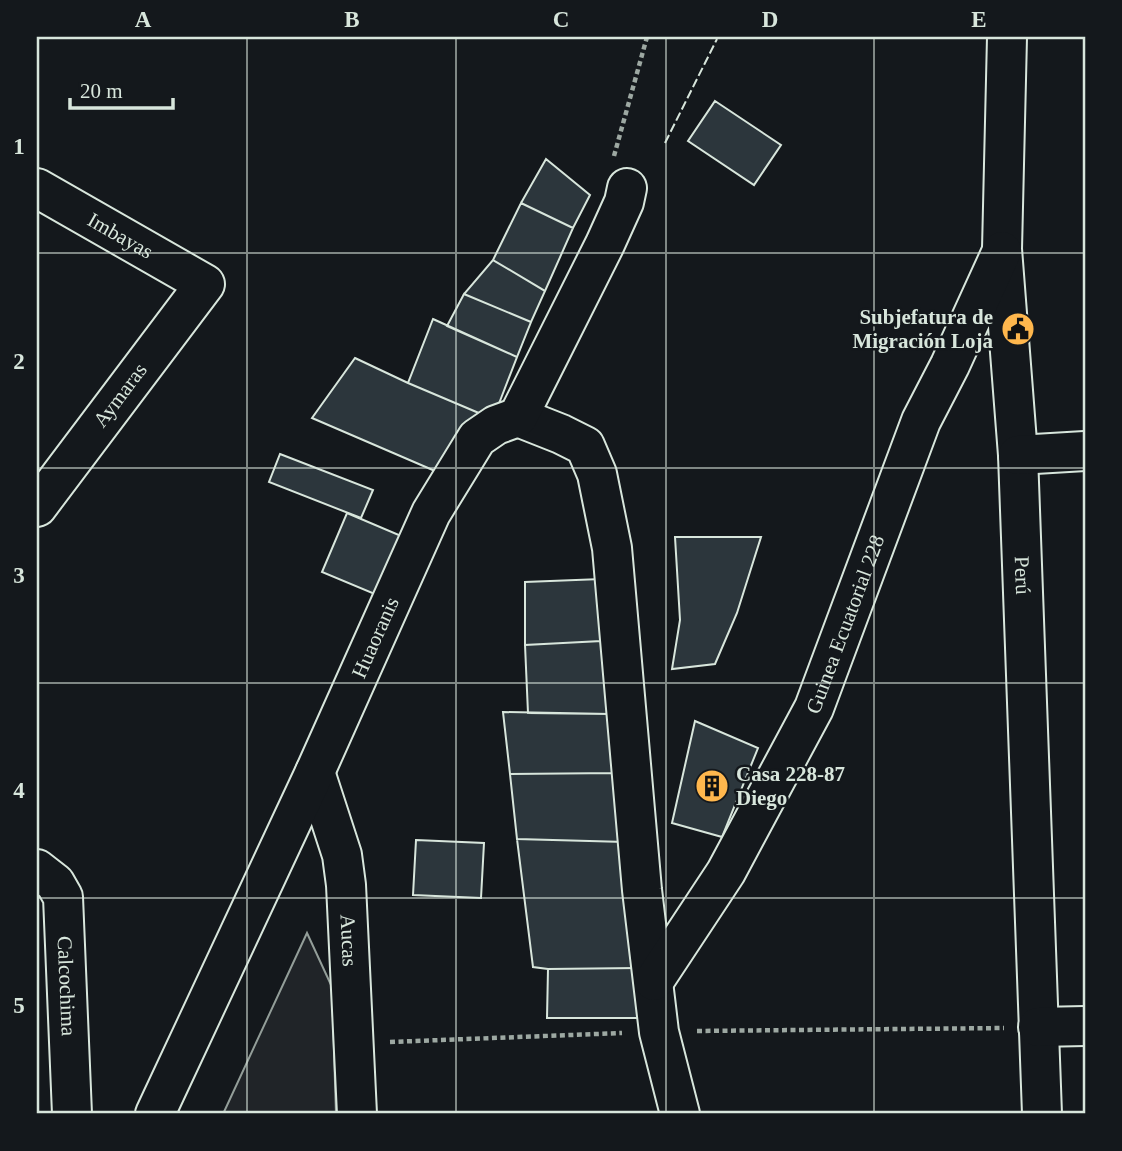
<svg xmlns="http://www.w3.org/2000/svg" width="1122" height="1151" viewBox="0 0 1122 1151" font-family="Georgia,serif">
<style>
.green{fill:#202428;stroke:#939e99;stroke-width:2}
.building{fill:#2c363c;stroke:#d8e6dc;stroke-width:2}
.lines{fill:none;stroke-linecap:round;stroke-linejoin:round}
.minor-casing{stroke:#d8e6dc;stroke-width:42}
.path{stroke:#9da8a2;stroke-width:4.5;stroke-dasharray:5 3.5;stroke-linecap:butt}
.minor{stroke:#14181c;stroke-width:38}
.fence{stroke:#d8e6dc;stroke-width:2;stroke-dasharray:9 3.5;stroke-linecap:butt}
.grid{fill:none;stroke:#d8e6dc;stroke-width:2;stroke-opacity:0.55}
.labels{text-anchor:middle;dominant-baseline:central;stroke-width:5;stroke-linejoin:round;paint-order:stroke}
.street-label{font-size:21px;fill:#d8e6dc;stroke:#14181c}
.poi-label{font-size:21px;font-weight:bold;fill:#d8e6dc;stroke:#14181c;text-anchor:end}
.neatline{fill:none;stroke:#d8e6dc;stroke-width:2.5}
.grid-label{font-size:23px;text-anchor:middle;font-weight:bold;fill:#d8e6dc}
</style>
<rect width="100%" height="100%" fill="#14181c"/>
<path class="green" d="M307,933L332,987L336,1114H223Z"/>
<path class="building" d="M715,101L781,145L754,185L688,141Z
M546,159L590,195L573,228L521,203Z
M521,203L573,228L545,291L493,260Z
M493,260L545,291L531,322L464,294Z
M464,294L531,322L517,357L447,326Z
M433,319L517,357L493,419L408,383Z
M355,358L408,383L493,419L442,474L312,418Z
M280,454L373,490L361,518L269,482Z
M347,513L413,541L389,600L322,572Z
M675,537H761L737,613L715,664L672,669L680,620Z
M601,579V641L525,645V582Z
M601,641L609,714L528,713L525,645Z
M503,712L609,714L616,773L510,774Z
M695,721L758,748L722,837L672,823Z
M616,773L625,842L517,839L510,774Z
M517,839L625,842L637,968L548,969L533,967Z
M416,840L484,843L481,898L413,895Z
M637,968L638,1018H547L548,969Z"/>
<g class="lines">
<defs>
<g id="minor">
<path id="s1" d="M1007,37L1002,249L1018,455L1042,1114"/>
<path id="s2" d="M37,188L205,284L37,507"/>
<path d="M518,417L561,434L585,446L597,474L612,548L642,890L659,1032L680,1114"/>
<path d="M1018,455L1085,451"/>
<path id="s3" d="M315,772L342,855L346,885L357,1114"/>
<path id="s4" d="M37,869L55,883L63,897L72,1114"/>
<path id="s5" d="M654,981L726,872L814,708L921,421L950,365L1002,251"/>
<path d="M1038,1027L1085,1026"/>
<path id="s6" d="M155,1114L315,772L431,513L477,438L496,425L518,417L605,244L624,202L627,188"/>
</g>
</defs>
<use href="#minor" class="minor-casing"/>
<path class="path" d="M614,156L647,37
M697,1031L1004,1028
M390,1042L622,1033"/>
<use href="#minor" class="minor"/>
<path class="fence" d="M665,143L717,39"/>
</g>
<path class="grid" d="M247,37V1114M456,37V1114M666,37V1114M874,37V1114M37,253H1085M37,468H1085M37,683H1085M37,898H1085"/>
<defs>
<symbol id="civic-disc" viewBox="-11 -11 22 22"><circle r="9.5" fill="#ffb74d" stroke="#14181c"/><path d="M-.6-6.5H3V-4.5H.6V-3L4-1V1h2V6H-6V1h2V-1L-.6-3ZM-1.2 2.5V6h2.4V2.5Z" fill="#111"/></symbol>
<symbol id="building-disc" viewBox="-11 -11 22 22"><circle r="9.5" fill="#ffb74d" stroke="#14181c"/><path d="M-4-6H4V6H1V3H-1V6H-4ZM-2.5-4.3h1.7v1.8h-1.7ZM.8-4.3h1.7v1.8H.8ZM-2.5-1h1.7V.8h-1.7ZM.8-1h1.7V.8H.8Z" fill="#111"/></symbol>
</defs>
<g fill-rule="evenodd">
<use href="#civic-disc" x="999" y="310" width="38" height="38"/>
<use href="#building-disc" x="693" y="767" width="38" height="38"/>
</g>
<g class="labels">
<g class="street-label">
<text stroke="none"><textPath href="#s2" startOffset="96">Imbayas</textPath></text>
<text transform="translate(120 395) rotate(-53)">Aymaras</text>
<text stroke="none"><textPath href="#s1" startOffset="539">Perú</textPath></text>
<text stroke="none"><textPath href="#s5" startOffset="406">Guinea Ecuatorial 228</textPath></text>
<text stroke="none"><textPath href="#s6" startOffset="525">Huaoranis</textPath></text>
<text stroke="none"><textPath href="#s3" startOffset="173">Aucas</textPath></text>
<text stroke="none"><textPath href="#s4" startOffset="128">Calcochima</textPath></text>
</g>
<g class="poi-label">
<text x="993" y="317">Subjefatura de<tspan x="993" dy="24">Migración Loja</tspan></text>
<text x="736" y="774" text-anchor="start">Casa 228-87<tspan x="736" dy="24">Diego</tspan></text>
</g>
</g>
<rect width="1122" height="1151" fill="none" stroke="#14181c" stroke-width="77"/>
<path d="M70 98v10h103v-10" fill="none" stroke="#d8e6dc" stroke-width="3.5"/>
<text x="80" y="98" font-size="21" fill="#d8e6dc" stroke="#14181c" stroke-width="5" paint-order="stroke">20 m</text>
<rect x="38" y="38" width="1046" height="1074" class="neatline"/>
<g class="grid-label">
<text x="143" y="27">A</text>
<text x="352" y="27">B</text>
<text x="561" y="27">C</text>
<text x="770" y="27">D</text>
<text x="979" y="27">E</text>
<text x="19" y="154">1</text>
<text x="19" y="369">2</text>
<text x="19" y="583">3</text>
<text x="19" y="798">4</text>
<text x="19" y="1013">5</text>
</g>
</svg>
